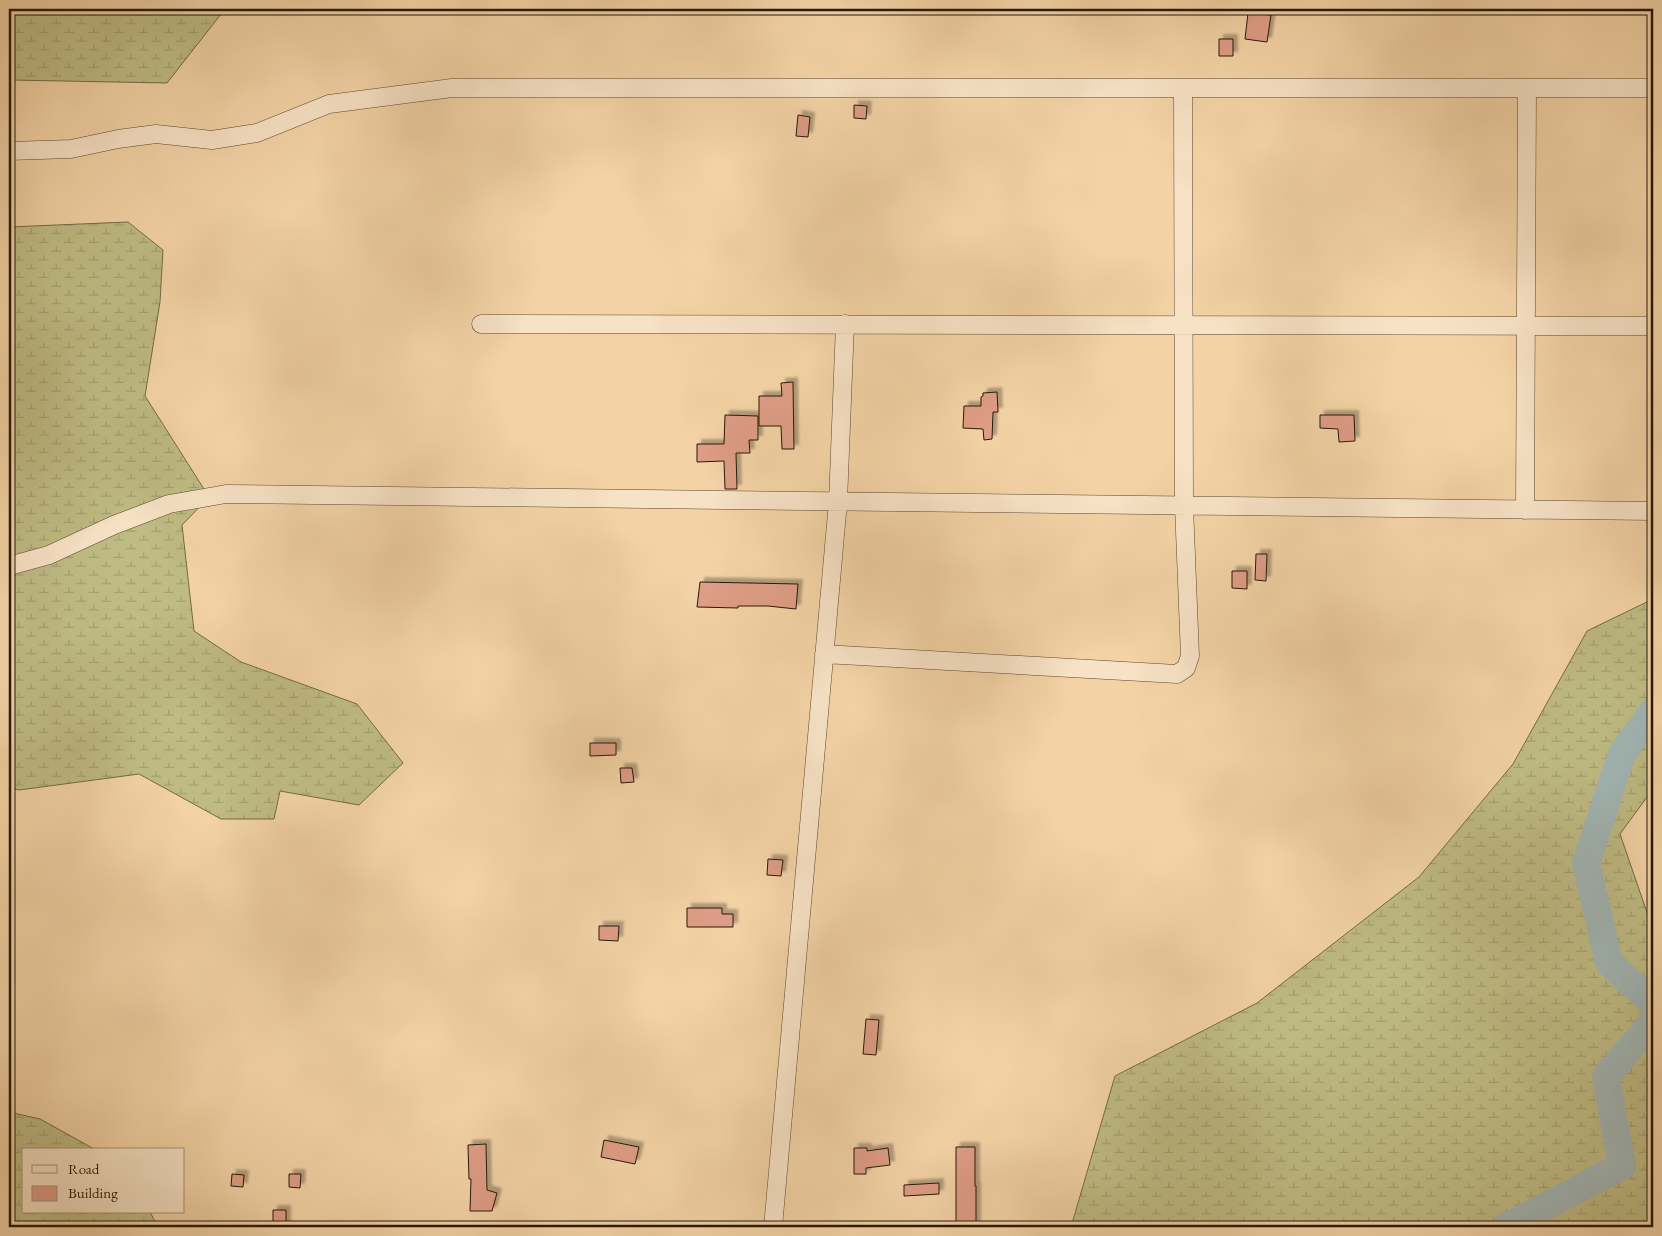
<svg xmlns="http://www.w3.org/2000/svg" width="1662" height="1236" viewBox="0 0 1662 1236" font-family="'EB Garamond',serif">
<style>
.wetland{fill:url(#wetland-marsh);stroke:#746a45}
.lines{fill:none;stroke-linecap:round;stroke-linejoin:round}
.river{stroke:#a1b5b3;stroke-width:28}
.building{fill:#de9d86;stroke:#281906;filter:url(#shadow)}
.minor-casing{stroke:#5b482e;stroke-width:19}
.minor{stroke:#f7e2c5;stroke-width:18}
</style>
<defs>
<pattern id="wetland-marsh" width="20" height="14" patternUnits="userSpaceOnUse" patternTransform="scale(1.25)"><rect width="20" height="14" fill="#bfbb84"/><path d="M1 5h8M5 5V1M11 12h8M15 12V8" fill="none" stroke="#a4a070"/></pattern>
<filter id="shadow"><feDropShadow dx="4.5" dy="-4.5" stdDeviation="1" flood-color="#0004"/></filter>
</defs>
<rect width="100%" height="100%" fill="#f3d3a6"/>
<filter id="stains"><feTurbulence type="fractalNoise" baseFrequency=".004" numOctaves="4"/><feColorMatrix values="0 0 0 0 .2 0 0 0 0 .09 0 0 0 0 .02 0 0 0 .5 -.17"/></filter>
<radialGradient id="worn" r=".72"><stop offset=".6" stop-color="#630" stop-opacity="0"/><stop offset="1" stop-color="#630" stop-opacity=".3"/></radialGradient>
<path class="wetland" d="M9,9H225L167,83L11,80L9,77Z
M128,222L163,250L160,302L145,396L209,497L182,525L194,631L241,662L357,704L403,763L359,805L280,791L274,819H221L139,774L19,790L9,788V227Z
M1653,599V789L1620,834L1653,930V1227H1071L1115,1076L1257,1003L1419,877L1513,764L1587,631Z
M9,1112L40,1119L96,1150H24V1212H150L158,1227H9Z"/>
<g class="lines">
<path class="river" d="M1653,711L1622,754L1586,863L1609,962L1653,1004
M1506,1227L1622,1166L1606,1076L1653,1022"/>
</g>
<path class="building" d="M1248,13L1271,15L1267,42L1245,39Z
M1219,39H1233V56H1219Z
M854,105L867,106L866,119L854,118Z
M798,115L810,117L808,137L796,136Z
M793,382L794,449H782L781,426H759V396H782L781,383Z
M997,392L998,412H993L992,439L984,440L983,429L963,428L964,406H981V397L983,396V393Z
M725,415L758,416V440H749L750,453H736L737,489H725L724,461L697,462V444H724Z
M1320,415H1354L1355,441L1339,442L1338,429L1320,428Z
M1256,554H1267L1266,581L1255,580Z
M1232,571H1247V589L1232,588Z
M700,582L798,584L796,609L768,606H738V608L697,607Z
M590,743H616V755L590,756Z
M620,768H632L634,782L621,783Z
M768,859L783,860L781,876L767,875Z
M687,908H722V914H733V927H687Z
M599,926H619L618,941L599,940Z
M866,1019L879,1020L876,1055L863,1054Z
M604,1140L639,1147L635,1164L601,1157Z
M486,1144L487,1190L497,1193L492,1211H470L471,1179H469L468,1145Z
M956,1147H975V1186H976V1227H956Z
M854,1148H867V1151L888,1148L890,1165L866,1168V1174H854Z
M232,1174L244,1175L243,1187L231,1186Z
M289,1174H301L300,1188L289,1187Z
M939,1183V1194L904,1196V1185Z
M273,1210H286V1227H273Z"/>
<g class="lines">
<defs>
<path id="minor" d="M9,151L71,149L118,139L156,134L212,140L257,133L329,104L452,88H1653
M481,324L1653,326
M1525,510L1527,88
M9,566L49,555L114,525L169,504L226,494L1653,511
M824,654L1177,674L1186,668L1190,656L1184,506L1183,88
M773,1227L838,502L845,324"/>
</defs>
<use href="#minor" class="minor-casing"/>
<use href="#minor" class="minor"/>
</g>
<rect width="1662" height="1236" fill="none" stroke="#f3d3a6" stroke-width="30"/>
<rect x="10" y="10" width="1642" height="1216" fill="none" stroke="#281906" stroke-width="2.5"/>
<rect x="15" y="15" width="1632" height="1206" fill="none" stroke="#281906"/>
<rect x="22" y="1148" width="162" height="65" fill="#f7e2c5" stroke="#a49279"/>
<rect x="32" y="1165" width="25" height="8" fill="#f7e2c5" stroke="#a49279"/>
<text x="68" y="1174" font-size="15" fill="#281906">Road</text>
<rect x="32" y="1186" width="25" height="15" fill="#de9d86" stroke="#a49279"/>
<text x="68" y="1198" font-size="15" fill="#281906">Building</text>
<rect width="100%" height="100%" filter="url(#stains)"/>
<rect width="100%" height="100%" fill="url(#worn)"/>
</svg>
